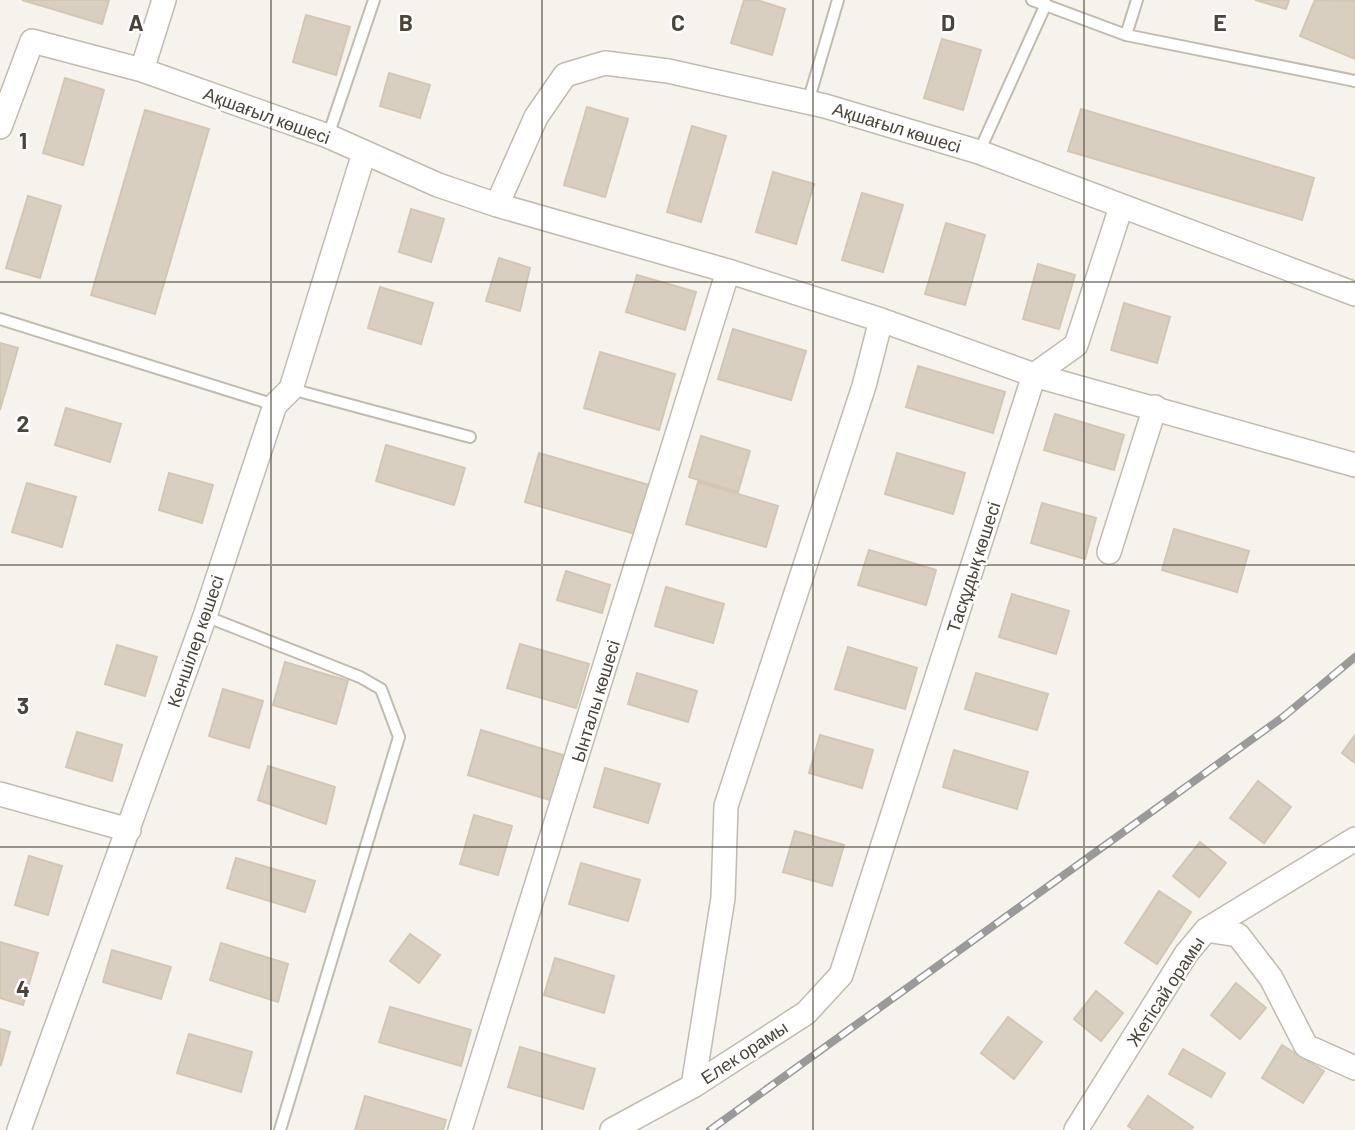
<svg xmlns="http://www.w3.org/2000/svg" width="1355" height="1130" viewBox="0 0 1355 1130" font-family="Barlow,sans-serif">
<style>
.building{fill:#d8cfc1;stroke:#d3c7b4;stroke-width:2}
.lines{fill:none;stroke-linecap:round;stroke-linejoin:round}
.lane-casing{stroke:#c2bbae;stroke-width:14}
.street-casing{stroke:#c2bbae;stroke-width:26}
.lane{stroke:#fff;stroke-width:10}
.street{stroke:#fff;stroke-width:23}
.rail-casing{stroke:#9a9a9a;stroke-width:8}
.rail{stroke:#fff;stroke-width:5;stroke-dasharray:16;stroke-linecap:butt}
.grid{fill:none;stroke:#4b4439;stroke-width:2;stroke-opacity:0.55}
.labels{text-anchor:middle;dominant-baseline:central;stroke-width:5;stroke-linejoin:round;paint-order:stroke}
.street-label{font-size:18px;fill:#4b4439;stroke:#fff}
.grid-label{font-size:23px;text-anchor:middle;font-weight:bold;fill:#4b4439;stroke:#fff;stroke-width:5;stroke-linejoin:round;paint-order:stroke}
</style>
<rect width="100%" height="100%" fill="#f6f3ec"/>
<path class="building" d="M22,0H109L102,24Z
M744,0H757L785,9L772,55L731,43Z
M1255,0H1289L1286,9Z
M1315,0L1355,1V59L1300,36Z
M306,15L350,27L336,75L293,62Z
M942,39L981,50L963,110L924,98Z
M389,73L430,85L420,118L380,106Z
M65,78L104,90L83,165L43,153Z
M587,107L628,119L605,197L564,185Z
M1081,109L1314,178L1302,220L1068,151Z
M145,110L209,129L155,314L91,295Z
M692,126L726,136L701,222L667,212Z
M773,172L814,184L796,244L756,232Z
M862,193L903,205L883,272L842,260Z
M28,196L61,206L40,278L6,268Z
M411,209L444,219L431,262L399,252Z
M946,223L985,235L965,305L925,294Z
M499,258L530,268L520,311L486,301Z
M1038,264L1075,275L1059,329L1023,319Z
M637,275L696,292L685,330L626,312Z
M380,287L433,303L421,344L368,328Z
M1124,303L1170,317L1157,363L1111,350Z
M733,329L806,351L791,400L718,379Z
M0,343L18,348L0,410Z
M600,352L675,374L659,430L584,408Z
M918,366L1005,392L993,433L906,407Z
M66,408L121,424L110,462L55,445Z
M1055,414L1124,435L1114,470L1044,450Z
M701,436L750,451L738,492L689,477Z
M386,445L465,468L454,505L376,481Z
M539,453L649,485L635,534L525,502Z
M897,453L965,473L953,514L885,494Z
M169,473L213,485L202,523L159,510Z
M698,482L778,506L766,547L686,524Z
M27,483L76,497L62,547L12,532Z
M1042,503L1096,518L1085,559L1031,543Z
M1174,529L1249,551L1237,592L1162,570Z
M869,550L936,570L926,605L858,585Z
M566,571L610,585L602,613L557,600Z
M666,587L724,604L713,643L655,626Z
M1012,594L1069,611L1056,654L999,637Z
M520,644L589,664L576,708L507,688Z
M117,645L157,657L145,696L105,684Z
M848,647L917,668L905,709L835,689Z
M285,662L348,681L336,724L273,705Z
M637,673L697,691L688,722L628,704Z
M976,673L1048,694L1037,730L965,709Z
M223,689L263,701L249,748L209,736Z
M481,730L566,756L553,801L468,775Z
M77,732L122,745L112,781L66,767Z
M820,735L873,750L862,788L809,773Z
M1355,735V763L1342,753Z
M954,750L1028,772L1017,809L943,787Z
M268,766L335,787L326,824L258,800Z
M605,768L660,784L648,823L594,807Z
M1258,781L1291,807L1264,843L1230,818Z
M474,815L512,826L498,875L460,864Z
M795,831L844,845L832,886L783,872Z
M1200,842L1226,863L1199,897L1173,876Z
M29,856L62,866L48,915L15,905Z
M236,858L315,881L305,912L227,888Z
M581,863L640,880L628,921L569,904Z
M1159,891L1191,912L1157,964L1125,943Z
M410,934L440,955L419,983L390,961Z
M0,942L38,953L23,1005L0,998Z
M221,943L288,964L278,1002L210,980Z
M112,950L171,967L161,999L103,982Z
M555,958L614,976L604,1013L544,995Z
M1236,983L1266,1008L1240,1039L1211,1015Z
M1096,991L1123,1013L1101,1041L1074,1019Z
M390,1007L471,1030L461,1066L379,1042Z
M1008,1017L1042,1042L1014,1079L981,1053Z
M0,1029L10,1032L1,1065L0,1064Z
M189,1034L252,1052L241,1092L177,1073Z
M1282,1045L1324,1071L1303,1103L1262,1078Z
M520,1047L595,1069L583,1109L508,1087Z
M1183,1049L1225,1073L1211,1097L1169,1074Z
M365,1096L446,1120L443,1130H355Z
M1148,1096L1193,1127L1191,1130H1134L1128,1126Z"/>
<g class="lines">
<defs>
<path id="lane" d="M1032,0L1126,35L1355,81
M1126,35L1137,0
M808,102L838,0
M328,136L374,0
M979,152L1046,4
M0,319L275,405
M291,389L470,437
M205,616L360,677L381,689L399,737L280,1130"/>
<path id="street" d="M142,70L164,0
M0,127L32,41L142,70L328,136L438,185L497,205L728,271L881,320L1034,375L1355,465
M497,205L536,117L565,75L605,63L668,71L825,106L979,152L1355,294
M1109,552L1155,407
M0,794L129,830
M1206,930L1355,839
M693,1086L723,898L726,806L864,386L881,320
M19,1130L205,616L275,405L291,389L364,153
M460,1130L728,271
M612,1130L693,1086L806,1013L841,975L1034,375L1076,345L1121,207
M1076,1130L1186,954L1206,930L1238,935L1271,978L1306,1046L1355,1068"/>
</defs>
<use href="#lane" class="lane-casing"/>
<use href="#street" class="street-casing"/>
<use href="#lane" class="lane"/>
<use href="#street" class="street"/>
<defs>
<path id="rail" d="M710,1130L1283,717L1355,657"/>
</defs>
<use href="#rail" class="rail-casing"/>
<use href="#rail" class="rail"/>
</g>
<path class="grid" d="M271,0V1130M542,0V1130M813,0V1130M1084,0V1130M0,282H1355M0,565H1355M0,847H1355"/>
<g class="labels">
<g class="street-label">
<text transform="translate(267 115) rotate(20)">Ақшағыл көшесі</text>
<text transform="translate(897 127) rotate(17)">Ақшағыл көшесі</text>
<text transform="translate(973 567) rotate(-72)">Тасқұдық көшесі</text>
<text transform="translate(195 641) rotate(-71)">Кеншілер көшесі</text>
<text transform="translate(595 701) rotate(-73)">Ынталы көшесі</text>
<text transform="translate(1165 991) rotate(-57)">Жетісай орамы</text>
<text transform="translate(744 1052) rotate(-33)">Елек орамы</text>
</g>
</g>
<g class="grid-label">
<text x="136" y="31">A</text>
<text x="406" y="31">B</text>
<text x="678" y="31">C</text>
<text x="948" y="31">D</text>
<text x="1220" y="31">E</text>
<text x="23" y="149">1</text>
<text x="23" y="432">2</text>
<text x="23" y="714">3</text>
<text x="23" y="997">4</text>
</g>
</svg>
